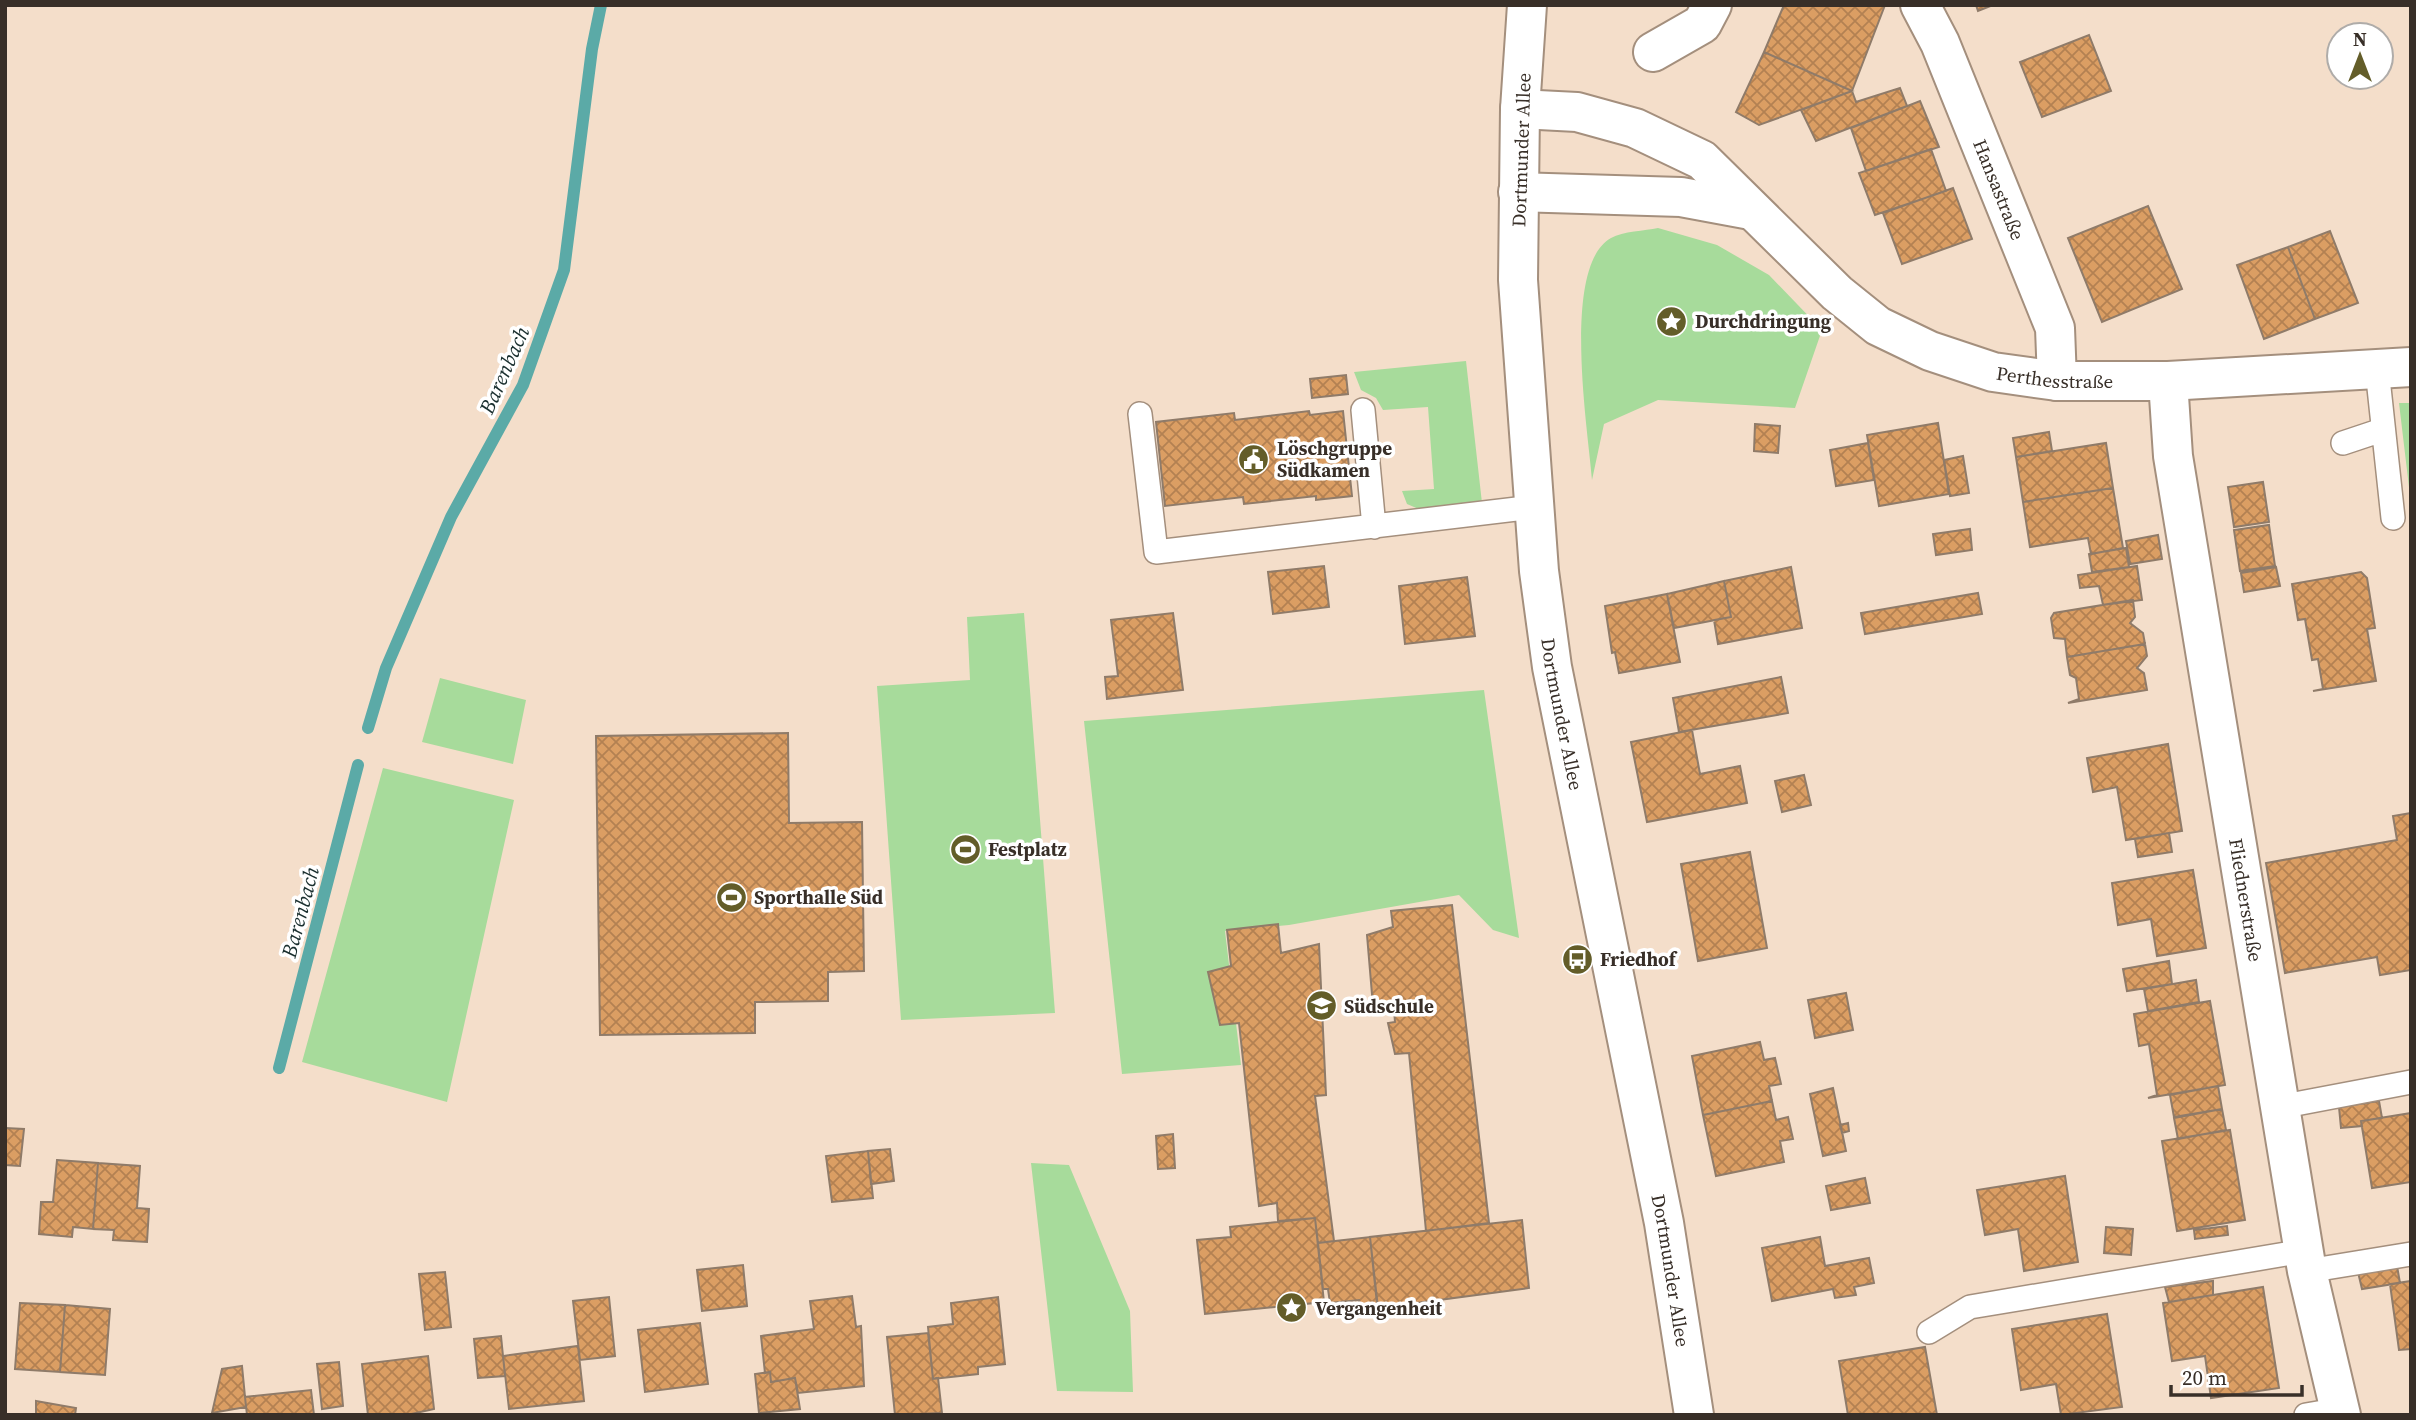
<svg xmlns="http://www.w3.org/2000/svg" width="2416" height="1420" viewBox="0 0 2416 1420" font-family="'Source Serif 4',serif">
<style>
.green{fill:#a7db9b}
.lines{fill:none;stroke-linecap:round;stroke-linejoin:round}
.stream{stroke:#5baaa7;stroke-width:12}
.building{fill:url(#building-cross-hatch);stroke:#8f7b69;stroke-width:2}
.service-casing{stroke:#a48f7d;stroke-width:26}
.minor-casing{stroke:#a48f7d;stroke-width:42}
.secondary-casing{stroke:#a48f7d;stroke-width:42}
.service{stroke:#fff;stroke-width:23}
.minor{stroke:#fff;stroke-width:38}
.secondary{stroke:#fff;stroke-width:38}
.labels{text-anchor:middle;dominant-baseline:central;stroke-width:7;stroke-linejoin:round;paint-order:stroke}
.street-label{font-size:19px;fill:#382f28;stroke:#fff}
.poi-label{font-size:19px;font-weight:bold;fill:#382f28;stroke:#fff;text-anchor:start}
.water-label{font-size:21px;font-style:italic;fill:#192e2e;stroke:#fff}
</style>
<defs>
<pattern id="building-cross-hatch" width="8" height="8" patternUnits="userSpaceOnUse" patternTransform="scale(1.75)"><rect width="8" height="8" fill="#db9e63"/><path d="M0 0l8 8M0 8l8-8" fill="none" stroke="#b38152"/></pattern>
</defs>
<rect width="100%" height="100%" fill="#f4deca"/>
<path class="green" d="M1658,228L1717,245L1769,275L1822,330L1795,408L1658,400L1604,424L1592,480C1588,429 1561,266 1611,238C1623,231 1645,231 1658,228Z
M1466,361L1482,503L1421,510L1407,504L1402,491L1434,489L1428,407L1383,410L1376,398L1361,390L1354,372Z
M2399,403H2411V504Z
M1024,613L1055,1013L901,1020L877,686L970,680L967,617Z
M440,678L526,700L513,764L422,742Z
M1484,690L1519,938L1493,930L1459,895L1289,925L1225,931L1241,1065L1122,1074L1084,721Z
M383,768L514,800L447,1102L302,1062Z
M1031,1163L1069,1165L1130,1311L1133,1392L1057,1391Z"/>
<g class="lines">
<path class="stream" d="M368,728L386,668L451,517L523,385L564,270L592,49L601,5
M279,1068L358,765"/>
</g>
<path class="building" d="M1784,5H1885L1852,91L1764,52Z
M1976,5H1993L1978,11Z
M2089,35L2111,91L2042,117L2020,62Z
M1764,52L1852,91L1759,125L1736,112Z
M1900,88L1907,106L1816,141L1801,110L1852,91L1856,102Z
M1920,101L1939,147L1866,171L1851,128Z
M1931,149L1946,191L1875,215L1859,173Z
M1953,188L1972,239L1902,264L1883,213Z
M2148,206L2182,289L2102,322L2068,238Z
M2330,231L2358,303L2315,319L2288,247Z
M2288,247L2315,319L2264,339L2237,265Z
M1346,375L1348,394L1312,398L1310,379Z
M1309,411L1310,415L1343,411L1352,496L1316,500V496L1244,504L1243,497L1165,506L1156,422L1234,413L1235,420Z
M1938,423L1949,494L1879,506L1867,435Z
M1755,424L1780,426L1778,453L1754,451Z
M2049,432L2052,451L2016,457L2013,438Z
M1868,443L1874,480L1836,486L1830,450Z
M2106,443L2113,488L2023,502L2016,457Z
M1963,456L1969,493L1950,496L1944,460Z
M2263,482L2269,522L2234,527L2228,487Z
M2113,488L2123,548L2091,554L2088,538L2030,547L2023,502Z
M2269,525L2275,566L2240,571L2234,530Z
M1970,529L1972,550L1936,555L1933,534Z
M2158,535L2162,559L2130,564L2126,541Z
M2126,548L2129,567L2092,572L2089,554Z
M1324,566L1329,607L1273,614L1268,572Z
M2137,566L2142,600L2103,605L2099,586L2080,588L2078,575Z
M1791,567L1802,628L1718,644L1714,620L1731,617L1724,581Z
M2276,567L2280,586L2244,592L2241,573Z
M2361,572L2367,578L2375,628L2367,629L2376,681L2313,691L2323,689L2318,659L2312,660L2305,619L2298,620L2292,584Z
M1467,577L1475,636L1405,644L1399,586Z
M1724,581L1731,617L1674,628L1667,594Z
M1978,593L1982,614L1865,634L1861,613Z
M1667,594L1680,662L1619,673L1615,652L1612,653L1605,606Z
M2133,600L2135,617L2130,623L2143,633L2145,644L2067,657L2065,639L2054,638L2051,618L2054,613Z
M1173,613L1183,690L1107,699L1105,677L1118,676L1111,620Z
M2145,644L2147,656L2137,668L2144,673L2147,690L2068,703L2079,699L2076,678L2070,675L2067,657Z
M1781,677L1788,713L1679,732L1673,698Z
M1692,730L1700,774L1740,766L1747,803L1647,822L1631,742Z
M788,733L789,823L862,822L864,971L828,972V1001L755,1002V1033L600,1035L596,736Z
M2168,744L2182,831L2126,840L2117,787L2093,792L2087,758Z
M1804,775L1811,805L1782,812L1775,781Z
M2411,813V970L2380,975L2377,957L2285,973L2266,863L2397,840L2393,816Z
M2169,833L2172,852L2138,857L2135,839Z
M1750,852L1767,948L1698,961L1681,864Z
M2193,870L2206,948L2157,956L2151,919L2118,925L2112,883Z
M1452,905L1489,1223L1426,1231L1409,1053L1395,1054L1388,1023L1395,1022L1394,1009L1387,1010L1386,1004L1373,1006L1367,935L1393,927L1391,911Z
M1278,924L1281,953L1319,944L1326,1095L1315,1096L1334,1241L1318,1243L1315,1218L1278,1221L1277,1203L1259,1206L1239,1023L1220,1025L1208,972L1231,966L1227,930Z
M2169,961L2172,984L2127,991L2123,969Z
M2196,980L2199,1002L2148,1011L2144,989Z
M1846,993L1853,1030L1815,1038L1808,1000Z
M2210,1001L2225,1085L2148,1098L2157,1095L2149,1044L2139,1046L2134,1014Z
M1760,1042L1764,1060L1775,1058L1781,1084L1769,1086L1772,1101L1703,1115L1692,1056Z
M2218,1086L2222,1109L2174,1117L2170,1095Z
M1833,1088L1846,1151L1823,1156L1810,1094Z
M1772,1101L1776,1120L1788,1117L1793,1139L1780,1141L1784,1162L1716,1176L1703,1115Z
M2379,1101L2382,1118L2361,1121L2362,1126L2341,1128L2339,1107Z
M2222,1109L2226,1130L2178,1139L2174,1118Z
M2411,1113V1182L2372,1188L2361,1121Z
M1848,1123L1849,1131L1842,1133L1840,1125Z
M5,1128L24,1129L20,1166L5,1165Z
M2230,1130L2245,1220L2177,1231L2162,1141Z
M1173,1134L1175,1168L1158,1169L1156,1136Z
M890,1149L894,1181L871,1184L868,1151Z
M868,1151L873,1198L832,1202L826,1156Z
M57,1160L98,1163L93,1229L73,1227L72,1237L39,1234L41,1202H53Z
M98,1163L140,1166L137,1208L149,1209L147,1242L113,1240L114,1230L93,1229Z
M2065,1176L2078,1262L2024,1271L2018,1229L1985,1235L1977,1190Z
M1865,1178L1870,1203L1831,1210L1826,1186Z
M1315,1218L1324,1302L1205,1314L1197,1240L1231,1237L1230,1227Z
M1522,1220L1529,1288L1378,1308L1370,1237Z
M2227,1226L2228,1235L2195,1239L2194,1230Z
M2106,1227L2133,1229L2131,1255L2104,1253Z
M1370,1237L1377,1304L1360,1306L1359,1300L1330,1303L1328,1289H1323L1318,1243Z
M1820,1237L1825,1266L1869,1258L1874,1283L1854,1287L1856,1295L1835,1298L1833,1289L1772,1301L1762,1248Z
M743,1265L747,1306L702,1311L697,1270Z
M2397,1266L2400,1283L2362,1289L2358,1272Z
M445,1272L451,1327L425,1330L419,1274Z
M2213,1281V1295L2169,1302L2165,1287Z
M2411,1281V1349L2399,1350L2390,1284Z
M2263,1287L2279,1388L2211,1398L2205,1356L2172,1361L2163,1303Z
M852,1296L856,1327L861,1326L864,1386L798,1393L795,1378L771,1382L770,1372L765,1373L761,1336L814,1329L810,1301Z
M609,1297L615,1356L580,1360L573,1301Z
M998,1297L1005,1364L978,1367V1374L933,1379L928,1327L953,1324L951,1303Z
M20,1303L65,1305L60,1372L15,1369Z
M65,1305L110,1309L105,1375L60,1372Z
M2107,1314L2122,1407L2061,1415L2056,1384L2021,1390L2012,1329Z
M700,1323L708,1384L645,1392L638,1330Z
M928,1333L933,1379L938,1378L942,1413L895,1415L887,1337Z
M501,1336L505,1376L478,1378L474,1339Z
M578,1346L584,1401L509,1409L503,1356Z
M1925,1347L1937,1415H1848L1839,1361Z
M428,1356L434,1409L407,1415H368L362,1364Z
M339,1362L343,1406L322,1409L317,1364Z
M242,1366L246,1407L212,1413L222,1369Z
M770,1372L771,1382L795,1378L800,1409L759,1413L755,1374Z
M311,1390L314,1415H247L245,1397Z
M36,1401L76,1408L75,1415H36Z"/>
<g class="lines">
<defs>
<path id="service" d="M2377,369L2393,518
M1363,410L1374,527
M1140,414L1156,552L1533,507
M2343,443L2382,430
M2279,1107L2411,1082
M2307,1271L2411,1254
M1929,1332L1970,1307L2304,1251
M2306,1415L2341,1409"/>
<g id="minor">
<path id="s1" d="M1920,5L1940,43L2055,328L2057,381"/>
<path d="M1653,52L1702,24L1712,5"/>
<path id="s2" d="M1520,109L1577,112L1635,128L1702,160L1837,293L1878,326L1930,351L1993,372L2057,381H2168L2411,367"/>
<path d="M1518,192L1681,197L1751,210"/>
<path id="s3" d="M2168,381L2173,456L2307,1271L2341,1415"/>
</g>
<g id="secondary">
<path id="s4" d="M1527,5L1520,109L1518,280L1539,571L1552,667L1664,1223L1694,1415"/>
</g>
</defs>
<use href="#service" class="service-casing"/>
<use href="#minor" class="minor-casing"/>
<use href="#secondary" class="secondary-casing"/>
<use href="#service" class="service"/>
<use href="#minor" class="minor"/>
<use href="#secondary" class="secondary"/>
</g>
<defs>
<symbol id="sight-disc" viewBox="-11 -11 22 22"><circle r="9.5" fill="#635d29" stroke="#fff"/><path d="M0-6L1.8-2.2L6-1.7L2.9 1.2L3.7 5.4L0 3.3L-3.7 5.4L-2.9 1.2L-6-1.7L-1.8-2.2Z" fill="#fff"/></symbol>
<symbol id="civic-disc" viewBox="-11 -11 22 22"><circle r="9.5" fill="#635d29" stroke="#fff"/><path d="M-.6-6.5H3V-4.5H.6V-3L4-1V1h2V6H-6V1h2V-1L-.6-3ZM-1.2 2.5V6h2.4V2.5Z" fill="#fff"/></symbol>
<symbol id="stadium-disc" viewBox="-11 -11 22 22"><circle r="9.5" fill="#635d29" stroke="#fff"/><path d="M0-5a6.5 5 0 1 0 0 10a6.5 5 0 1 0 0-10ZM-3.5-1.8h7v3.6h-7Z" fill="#fff"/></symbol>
<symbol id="bus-disc" viewBox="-11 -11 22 22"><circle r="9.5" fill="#635d29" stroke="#fff"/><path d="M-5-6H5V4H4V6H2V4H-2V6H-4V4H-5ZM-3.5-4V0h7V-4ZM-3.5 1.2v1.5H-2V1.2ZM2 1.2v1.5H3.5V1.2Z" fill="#fff"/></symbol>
<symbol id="school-disc" viewBox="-11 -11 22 22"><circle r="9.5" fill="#635d29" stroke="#fff"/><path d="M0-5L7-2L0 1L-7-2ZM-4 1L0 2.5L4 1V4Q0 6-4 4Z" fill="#fff"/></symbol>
</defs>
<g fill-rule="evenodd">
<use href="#sight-disc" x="1654" y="304" width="35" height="35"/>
<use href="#civic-disc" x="1236" y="442" width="35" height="35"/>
<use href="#stadium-disc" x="948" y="832" width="35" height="35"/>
<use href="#stadium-disc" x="714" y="880" width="35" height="35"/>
<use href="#bus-disc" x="1560" y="942" width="35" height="35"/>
<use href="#school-disc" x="1304" y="988" width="35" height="35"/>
<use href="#sight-disc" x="1274" y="1290" width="35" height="35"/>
</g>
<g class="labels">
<g class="street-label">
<text transform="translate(1521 150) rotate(-88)">Dortmunder Allee</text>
<text stroke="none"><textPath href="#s1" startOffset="201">Hansastraße</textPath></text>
<text stroke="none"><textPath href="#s2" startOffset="620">Perthesstraße</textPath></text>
<text stroke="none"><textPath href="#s4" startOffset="712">Dortmunder Allee</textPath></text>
<text stroke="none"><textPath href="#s3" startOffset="525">Fliednerstraße</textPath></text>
<text stroke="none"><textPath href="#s4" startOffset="1279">Dortmunder Allee</textPath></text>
</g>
<g class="poi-label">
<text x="1695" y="321">Durchdringung</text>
<text x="1277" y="448">Löschgruppe<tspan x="1277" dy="22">Südkamen</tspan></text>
<text x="988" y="849">Festplatz</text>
<text x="754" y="897">Sporthalle Süd</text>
<text x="1600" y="959">Friedhof</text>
<text x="1344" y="1006">Südschule</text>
<text x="1315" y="1308">Vergangenheit</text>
</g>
<g class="water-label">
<text transform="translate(504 370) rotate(-66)">Barenbach</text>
<text transform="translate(300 912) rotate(-75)">Barenbach</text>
</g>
</g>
<rect width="2416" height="1420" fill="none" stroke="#382f28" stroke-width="14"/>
<g transform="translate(2360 56)"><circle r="33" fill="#ffffff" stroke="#afaca9" stroke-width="2"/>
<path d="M0-5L12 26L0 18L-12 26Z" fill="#635d29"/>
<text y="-10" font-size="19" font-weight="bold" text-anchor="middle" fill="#382f28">N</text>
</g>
<path d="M2171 1385v10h131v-10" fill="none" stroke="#382f28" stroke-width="3.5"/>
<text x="2182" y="1385" font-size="21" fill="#382f28" stroke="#ffffff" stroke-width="5" paint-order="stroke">20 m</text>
</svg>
